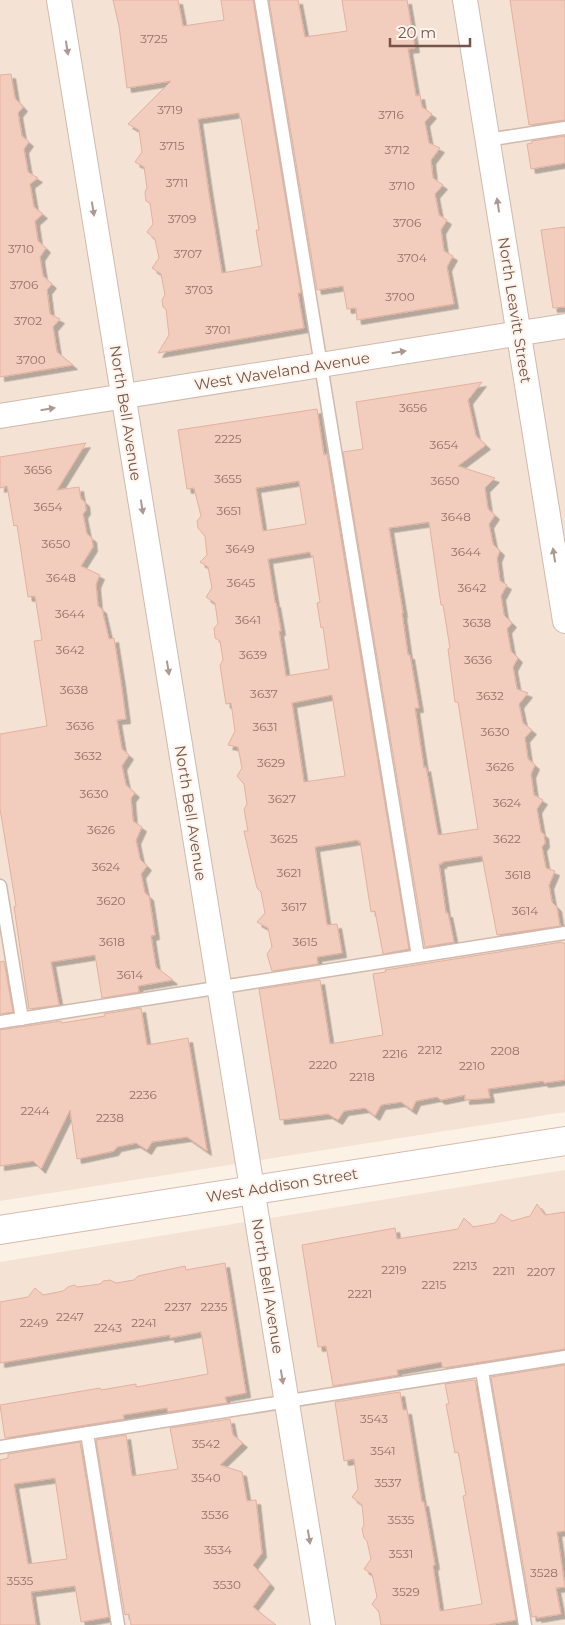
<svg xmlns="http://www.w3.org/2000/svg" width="565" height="1625" viewBox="0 0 565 1625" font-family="Montserrat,sans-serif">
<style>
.residential{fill:#f4e2d4}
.building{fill:#f2ccbd;stroke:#e5b09d;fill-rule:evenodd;filter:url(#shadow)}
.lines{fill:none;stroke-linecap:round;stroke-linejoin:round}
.lane-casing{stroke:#d0b9ae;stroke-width:15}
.street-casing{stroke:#d0b9ae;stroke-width:26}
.secondary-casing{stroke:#d6baae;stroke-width:30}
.lane{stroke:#fff;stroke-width:12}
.street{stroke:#fff;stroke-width:24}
.secondary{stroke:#fff;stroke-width:28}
.oneway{fill:#ad9892}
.labels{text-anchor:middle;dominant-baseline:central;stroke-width:4.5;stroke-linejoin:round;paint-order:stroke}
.number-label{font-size:12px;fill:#957267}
.street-label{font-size:15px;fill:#76544a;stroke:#fff5ec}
</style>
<defs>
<filter id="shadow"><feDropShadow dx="4.5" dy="4.5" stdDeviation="0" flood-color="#0004"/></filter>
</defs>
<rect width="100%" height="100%" fill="#fcf1e5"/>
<path class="residential" d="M0,0H565V1112L0,1201Z
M565,1170V1625H0V1262Z"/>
<path class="building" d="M113,0H178L183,26L224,20L221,0H253L301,293H298L304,328L158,353L169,335L166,309L163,307L162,300L165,295L161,274L152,268L159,258L155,239L147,232L153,224L150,203L146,201L145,192L147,188L144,167L135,162L142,152L139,130L128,124L171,81L127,88L119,26ZM239,113L240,119H241L259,230H256L262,266L222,273L209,194L198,119Z
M269,0H298L305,37L347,31L342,0H407L415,48L408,49L416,96L420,95L422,107L432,114L425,122L429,143L440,148L431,160L433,178L443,185L435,194L439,215L447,220L441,230L444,251L453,256L447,267L454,304L357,320L356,308L347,309L343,286L317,290Z
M510,0H565V120L529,125Z
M11,74L15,98L23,107L18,113L22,136L29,142L24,149L28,172L38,178L30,184L34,207L43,214L35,221L38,241L46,248L40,257L43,276L52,284L47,290L50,314L60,319L53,327L57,352L73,365L0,377V75Z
M565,136V163L531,169L527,144L532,143V141Z
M565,227V307L553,308L541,230Z
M482,382L468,400L476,436L486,445L458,466L495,478L485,488L488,509L495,515L489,524L493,544L500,551L497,558L500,581L507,585L501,596L504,615L512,623L507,629L511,651L518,658L513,667L517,689L528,693L519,704L523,723L532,730L525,738L528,759L535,765L531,774L534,795L543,800L537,809L541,832L544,834L545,843L542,847L546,868L555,871L549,885L552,902L557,907L560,926L497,935L482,856L442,862V864H439L446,913H448L454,942L425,947L343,452L363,449L356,402ZM429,522L441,605H443L450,648L448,649L455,702H458L478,829L438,835L426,767L424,768L415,708H419L410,655H408L402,613H403L389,528Z
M317,409L324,455L327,454L409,949L383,954L375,911L371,912L360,841L358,842V840L315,847L327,925L337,924L342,953L317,957L318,964L272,971L267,954L272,947L268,928L257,922L265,913L261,892L257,888L244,831H248L244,809L247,804L244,784L237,776L242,768L238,747L228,745L235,731L231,703L226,704L220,665L223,660L220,641L215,638L214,628L218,624L215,603L206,597L212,588L208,567L200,562L207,555L205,536L198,528L197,521L201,516L194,488L187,489L178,430ZM299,481L306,524L263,531L256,488ZM310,552L311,556H313L320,602L317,603L321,628L323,627L329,669L286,676L279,631H281L276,603H275L268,559ZM332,695L345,776L304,782L292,703Z
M86,443L57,490L79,487L81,499L85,502L86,510L83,514L87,534L92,538L93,547L81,566L100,575L96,584L98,606L102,609L109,639L114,638L121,682L126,719L117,720L122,749L129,755L122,766L126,785L135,793L131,798L133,821L142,827L136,840L140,859L147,866L141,874L145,893L149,896L155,935L151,936L156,967L173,980L138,986L139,992L102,998L95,955L51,962L59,1005L29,1009L14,907L16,906L0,809V734L47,726L34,641L42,640L35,596L28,597L17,525L14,526L7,486L0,488V457Z
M562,942V943H565V1080L544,1083L543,1081L488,1089L490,1098L465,1100V1095L441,1100L437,1097L416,1101L412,1110L401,1102L381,1105L375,1116L365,1108L344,1111L338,1120L328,1114L280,1120L259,989L320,980L330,1044L383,1035L373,974L386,972L385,970Z
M4,961L13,1012L0,1014V962Z
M141,1008L147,1045L188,1038L207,1151L187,1137L152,1142L147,1150L136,1143L117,1147L114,1151L77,1159L70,1110L41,1169L33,1161L0,1166V1030L61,1021L62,1023L105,1016L104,1014Z
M537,1204L545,1215L565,1212V1349L443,1368L441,1362L397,1370L398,1375L333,1386L326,1346L318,1347L302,1245L395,1228L397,1239L458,1229L464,1218L473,1227L495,1223L501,1214L512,1221L530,1216Z
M225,1263L246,1393L225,1397L227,1403L168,1412L167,1408L123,1415L124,1419L5,1438L0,1405L100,1388L101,1390L136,1384V1387L208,1374L201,1332L170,1338V1335L77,1350L0,1363V1302L28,1297L35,1288L43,1295L63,1291L68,1287L74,1285L78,1287L100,1284L103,1281L110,1280L116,1283L134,1280L138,1276L185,1266L186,1270Z
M565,1365V1531L557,1532L565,1587L556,1588L561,1614L537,1618V1616L532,1617L491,1377Z
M475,1380L516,1620L488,1625H381L379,1612L372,1604L377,1597L372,1574L364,1569L371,1559L367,1541L364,1538L362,1529L364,1525L362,1505L352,1497L358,1489L354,1459L344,1461L335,1402L400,1392L403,1410H407L422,1502H424L435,1565L433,1566L440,1611L482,1604L463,1496L466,1495L459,1456L458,1452L455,1453L446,1404H449L445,1384Z
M230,1419L233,1435L243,1443L220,1465L242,1472L247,1501L256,1500L262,1553L253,1565L270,1584L253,1607L276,1625H131L129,1614L125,1615L96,1440L126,1435L132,1476L178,1469L170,1428Z
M80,1442L109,1617L81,1622L75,1586L31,1592L36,1625H0V1460L8,1458V1454ZM55,1478L67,1559L28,1564L14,1484Z"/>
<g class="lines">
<defs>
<path id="lane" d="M261,0L418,956
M487,140L565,128
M0,886L22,1019
M0,1022L565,933
M482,1371L525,1625
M87,1433L118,1625
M0,1447L565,1357"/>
<path id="street" d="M59,0L323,1625
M465,0L565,621
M0,416L565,326"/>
<path id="secondary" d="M0,1230L565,1141"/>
</defs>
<use href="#lane" class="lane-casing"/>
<use href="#street" class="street-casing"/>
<use href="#secondary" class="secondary-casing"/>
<use href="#lane" class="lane"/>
<use href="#street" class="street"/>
<use href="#secondary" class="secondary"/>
</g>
<defs><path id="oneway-solid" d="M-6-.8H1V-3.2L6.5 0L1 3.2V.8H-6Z" transform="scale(1.25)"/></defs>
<g class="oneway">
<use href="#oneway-solid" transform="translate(67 48) rotate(81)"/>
<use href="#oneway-solid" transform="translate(498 205) rotate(-99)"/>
<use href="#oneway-solid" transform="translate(93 209) rotate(81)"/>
<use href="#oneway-solid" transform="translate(399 352) rotate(-9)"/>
<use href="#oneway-solid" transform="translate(48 409) rotate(-9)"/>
<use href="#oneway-solid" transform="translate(142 507) rotate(81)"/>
<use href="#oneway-solid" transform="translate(554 555) rotate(-99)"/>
<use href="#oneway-solid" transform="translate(168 668) rotate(81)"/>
<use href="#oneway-solid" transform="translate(282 1377) rotate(81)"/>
<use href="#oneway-solid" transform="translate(309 1537) rotate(81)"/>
</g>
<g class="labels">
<g class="number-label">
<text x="154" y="38">3725</text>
<text x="170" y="109">3719</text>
<text x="391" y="114">3716</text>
<text x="172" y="145">3715</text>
<text x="397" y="149">3712</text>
<text x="177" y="182">3711</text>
<text x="402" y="185">3710</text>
<text x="182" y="218">3709</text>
<text x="407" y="222">3706</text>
<text x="21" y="248">3710</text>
<text x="188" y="253">3707</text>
<text x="412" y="257">3704</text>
<text x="24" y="284">3706</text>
<text x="199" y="289">3703</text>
<text x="400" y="296">3700</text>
<text x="28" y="320">3702</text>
<text x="218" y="329">3701</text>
<text x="31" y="359">3700</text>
<text x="413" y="407">3656</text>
<text x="228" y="438">2225</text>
<text x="444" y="444">3654</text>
<text x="38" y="469">3656</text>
<text x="228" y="478">3655</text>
<text x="445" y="480">3650</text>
<text x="48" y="506">3654</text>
<text x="229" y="510">3651</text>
<text x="456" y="516">3648</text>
<text x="56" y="543">3650</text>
<text x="240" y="548">3649</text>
<text x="466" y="551">3644</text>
<text x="61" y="577">3648</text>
<text x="241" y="582">3645</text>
<text x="472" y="587">3642</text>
<text x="70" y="613">3644</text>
<text x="248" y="619">3641</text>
<text x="477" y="622">3638</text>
<text x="70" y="649">3642</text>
<text x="253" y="654">3639</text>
<text x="478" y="659">3636</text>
<text x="74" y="689">3638</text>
<text x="264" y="693">3637</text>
<text x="490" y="695">3632</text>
<text x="80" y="725">3636</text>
<text x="265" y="726">3631</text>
<text x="495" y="731">3630</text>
<text x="88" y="755">3632</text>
<text x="271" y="762">3629</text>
<text x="500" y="766">3626</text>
<text x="94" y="793">3630</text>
<text x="282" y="798">3627</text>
<text x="507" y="802">3624</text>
<text x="101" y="829">3626</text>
<text x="284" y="838">3625</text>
<text x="507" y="838">3622</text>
<text x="106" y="866">3624</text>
<text x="289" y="872">3621</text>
<text x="518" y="874">3618</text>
<text x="111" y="900">3620</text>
<text x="294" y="906">3617</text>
<text x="525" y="910">3614</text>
<text x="112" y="941">3618</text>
<text x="305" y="941">3615</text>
<text x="130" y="974">3614</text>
<text x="430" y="1049">2212</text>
<text x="505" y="1050">2208</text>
<text x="395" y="1053">2216</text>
<text x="323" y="1064">2220</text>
<text x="472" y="1065">2210</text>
<text x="362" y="1076">2218</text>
<text x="143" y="1094">2236</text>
<text x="35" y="1110">2244</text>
<text x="110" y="1117">2238</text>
<text x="465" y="1265">2213</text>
<text x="394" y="1269">2219</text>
<text x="504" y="1270">2211</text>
<text x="541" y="1271">2207</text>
<text x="434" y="1284">2215</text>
<text x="360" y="1293">2221</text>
<text x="178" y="1306">2237</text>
<text x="214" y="1306">2235</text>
<text x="70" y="1316">2247</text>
<text x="34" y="1322">2249</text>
<text x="144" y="1322">2241</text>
<text x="108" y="1327">2243</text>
<text x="374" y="1418">3543</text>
<text x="206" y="1443">3542</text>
<text x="383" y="1450">3541</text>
<text x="206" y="1477">3540</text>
<text x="388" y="1482">3537</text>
<text x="215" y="1514">3536</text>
<text x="401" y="1519">3535</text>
<text x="218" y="1549">3534</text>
<text x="401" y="1553">3531</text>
<text x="544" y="1572">3528</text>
<text x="20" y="1580">3535</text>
<text x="227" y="1584">3530</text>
<text x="406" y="1591">3529</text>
</g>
<g class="street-label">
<text transform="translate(515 310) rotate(81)">North Leavitt Street</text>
<text transform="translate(282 371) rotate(-9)">West Waveland Avenue</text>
<text transform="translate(126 413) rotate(81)">North Bell Avenue</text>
<text transform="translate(191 813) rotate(81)">North Bell Avenue</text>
<text transform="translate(282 1185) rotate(-9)">West Addison Street</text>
<text transform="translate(268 1286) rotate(81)">North Bell Avenue</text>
</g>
</g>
<path d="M390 38v8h80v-8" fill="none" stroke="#76544a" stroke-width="2.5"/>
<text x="398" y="38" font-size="15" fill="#76544a" stroke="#fff5ec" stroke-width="4" paint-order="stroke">20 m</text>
</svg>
